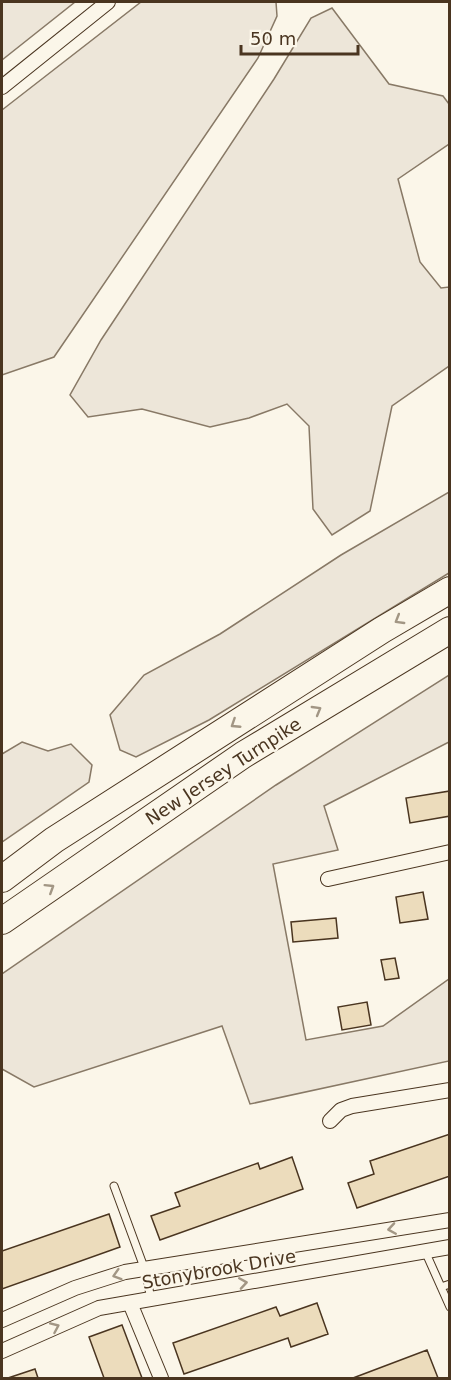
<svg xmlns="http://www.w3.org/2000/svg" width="451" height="1380" viewBox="0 0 451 1380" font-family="'DejaVu Sans',sans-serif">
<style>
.green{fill:#ede6d9;stroke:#887966;stroke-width:1.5}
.building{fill:#ecdcbc;stroke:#4a3520;stroke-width:1.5}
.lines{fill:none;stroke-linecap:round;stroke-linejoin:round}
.service-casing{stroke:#4a3520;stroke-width:9}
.minor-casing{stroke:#4a3520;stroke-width:16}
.motorway-casing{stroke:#4a3520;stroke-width:28}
.service{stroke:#fbf6e9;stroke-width:7}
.minor{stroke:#fbf6e9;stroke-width:14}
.motorway{stroke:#fbf6e9;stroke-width:26}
.oneway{stroke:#a29684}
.labels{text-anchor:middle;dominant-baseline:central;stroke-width:4.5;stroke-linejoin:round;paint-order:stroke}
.street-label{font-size:18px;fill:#4a3520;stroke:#fbf6e9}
</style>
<rect width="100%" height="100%" fill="#fbf6e9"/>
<path class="green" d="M2,2H75L2,60Z
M141,2H276L277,16L258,58L54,357L2,375V110Z
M332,8L389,84L443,96L449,104V144L398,179L420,262L441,288L449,287V366L392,406L370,511L332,535L313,509L309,426L287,404L249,418L210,427L142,409L88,417L70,395L101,340L274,79L311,18Z
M449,492V573L209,720L136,757L120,750L110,715L144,675L220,634L341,555Z
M449,675V742L324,806L338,850L273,864L306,1040L383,1026L449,979V1061L250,1104L222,1026L34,1087L2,1069V974L276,785Z
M22,742L48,751L71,744L92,765L89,782L2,842V754Z"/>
<path class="building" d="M450,791V816L410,823L406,798Z
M423,892L428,919L400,923L396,897Z
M336,918L338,938L293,942L291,922Z
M395,958L399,978L385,980L381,960Z
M367,1002L371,1025L342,1030L338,1007Z
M450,1134V1176L357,1208L348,1183L374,1174L370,1161Z
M292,1157L303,1189L160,1240L151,1216L180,1206L175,1193L258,1163L260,1169Z
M109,1214L120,1247L2,1289V1251Z
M317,1303L328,1334L291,1347L288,1338L184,1374L173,1343L276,1307L280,1316Z
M122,1325L142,1378H104L89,1337Z
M427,1350L438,1378H353Z
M35,1369L38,1378H8Z"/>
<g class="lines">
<defs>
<path id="service" d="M114,1186L145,1270L151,1299
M425,1251L450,1307
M441,1287L450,1284"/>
<path id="minor" d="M2,87L108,2
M328,879L450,852
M330,1121L341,1110L352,1106L450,1090
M130,1303L161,1378
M2,1320L75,1288L125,1272L450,1220
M2,1351L99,1308L450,1247"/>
<path id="motorway" d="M2,879L54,840L382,630L450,590
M2,921L243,755L450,630"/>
</defs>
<use href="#service" class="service-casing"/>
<use href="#minor" class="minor-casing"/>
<use href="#motorway" class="motorway-casing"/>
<use href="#service" class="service"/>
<use href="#minor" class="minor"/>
<use href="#motorway" class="motorway"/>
</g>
<defs><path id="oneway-chevron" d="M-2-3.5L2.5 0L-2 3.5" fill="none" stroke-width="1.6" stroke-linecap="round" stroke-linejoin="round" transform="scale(1.5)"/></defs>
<g class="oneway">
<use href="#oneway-chevron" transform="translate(399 620) rotate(149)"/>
<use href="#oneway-chevron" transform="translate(317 710) rotate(-30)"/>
<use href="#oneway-chevron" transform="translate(235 724) rotate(147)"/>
<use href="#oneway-chevron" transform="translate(50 888) rotate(-32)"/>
<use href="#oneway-chevron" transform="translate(392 1229) rotate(171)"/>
<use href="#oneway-chevron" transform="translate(117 1275) rotate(163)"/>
<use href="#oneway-chevron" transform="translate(243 1283) rotate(-9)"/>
<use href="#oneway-chevron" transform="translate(55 1327) rotate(-24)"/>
</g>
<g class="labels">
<g class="street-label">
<text transform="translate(223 771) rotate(-33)">New Jersey Turnpike</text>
<text transform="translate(219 1269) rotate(-10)">Stonybrook Drive</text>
</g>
</g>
<rect width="451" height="1380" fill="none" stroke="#4a3520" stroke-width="6"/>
<path d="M241 45v9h117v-9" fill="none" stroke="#4a3520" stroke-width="3"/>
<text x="250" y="45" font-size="18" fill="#4a3520" stroke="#fbf6e9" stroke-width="4.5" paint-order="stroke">50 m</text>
</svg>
